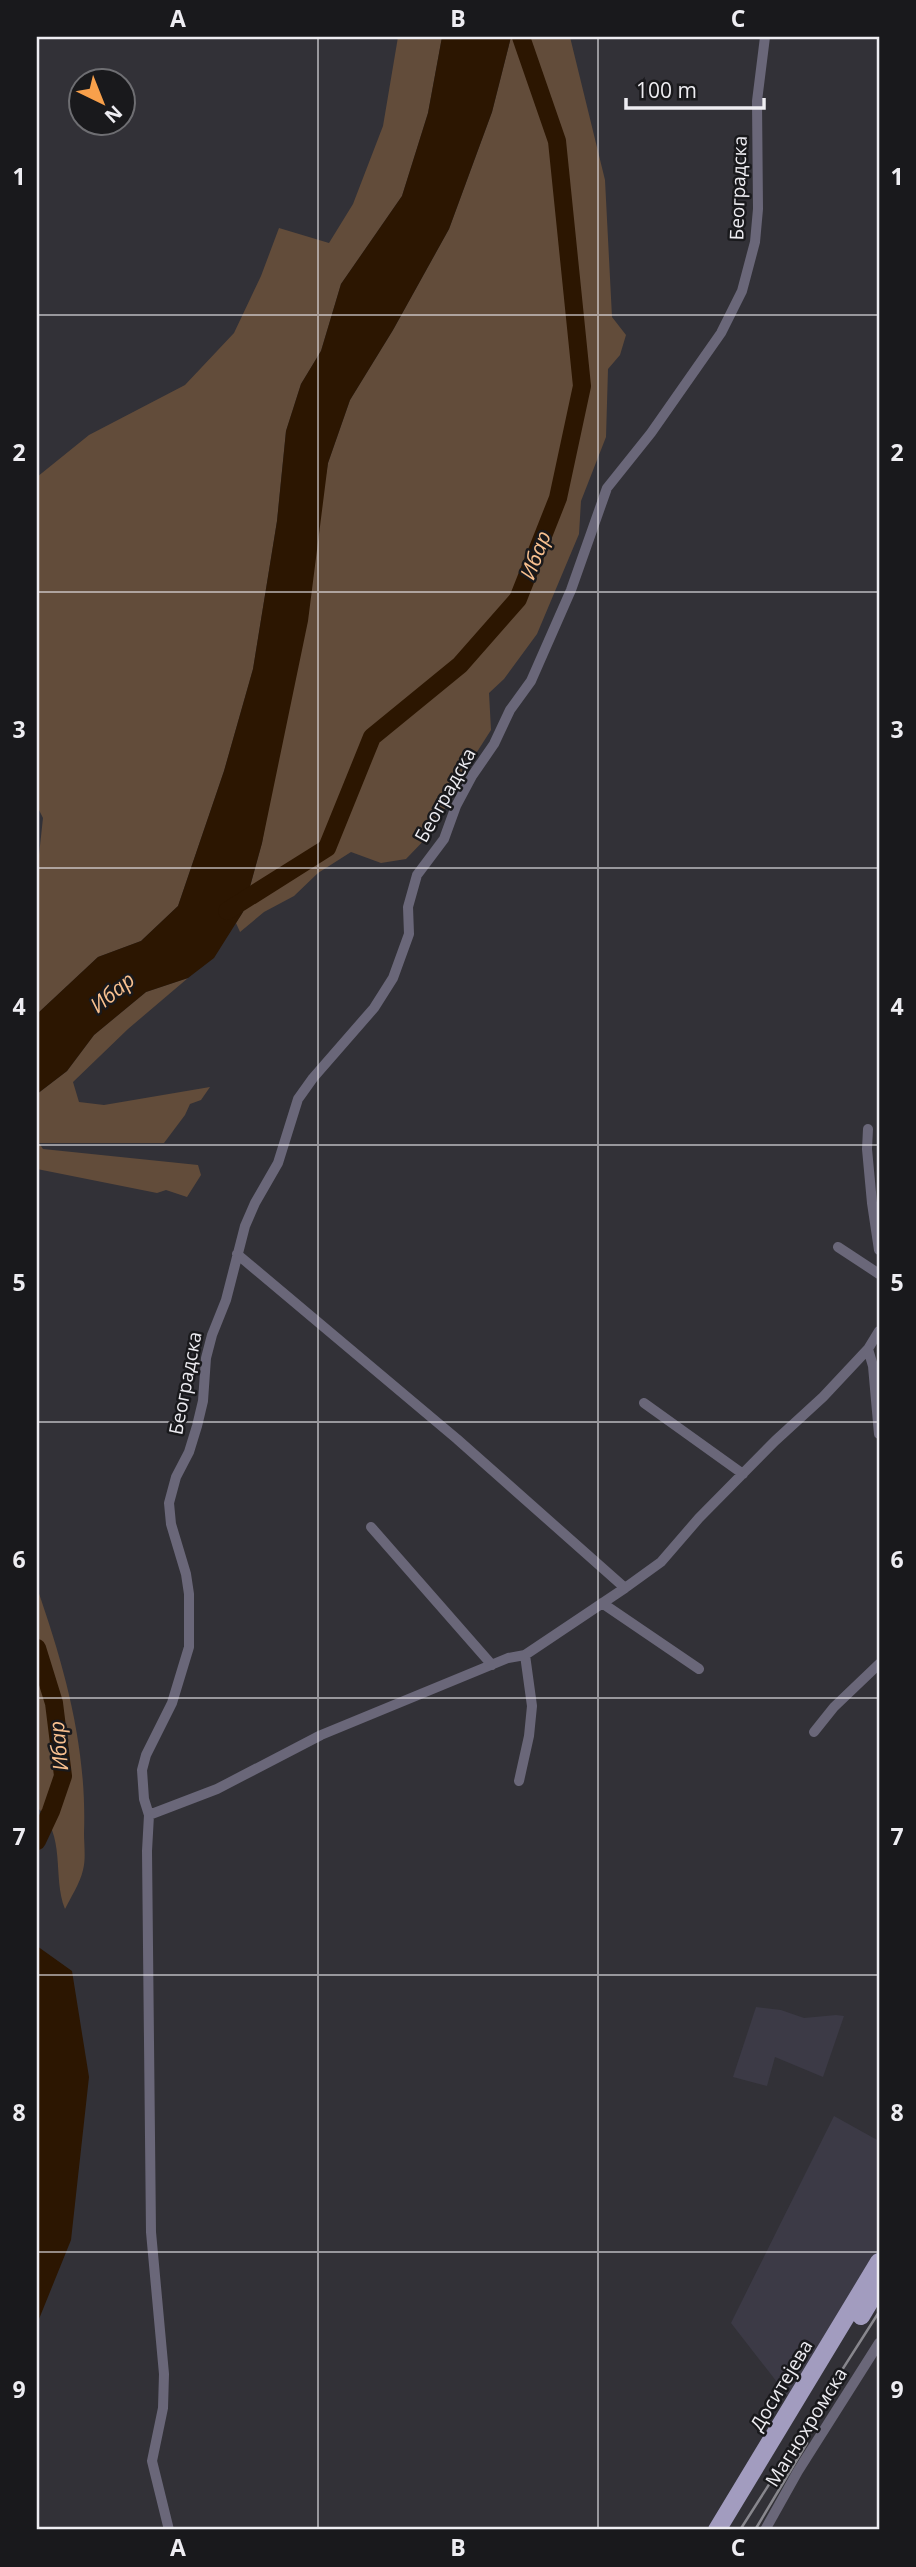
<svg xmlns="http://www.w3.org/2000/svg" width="916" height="2567" viewBox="0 0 916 2567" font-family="'Open Sans',sans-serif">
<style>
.built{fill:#3c3a46}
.green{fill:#624c3a}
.water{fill:#2c1601}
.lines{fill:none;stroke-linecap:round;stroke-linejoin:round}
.river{stroke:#2c1601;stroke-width:18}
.street{stroke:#6a6779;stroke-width:10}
.primary{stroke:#a29cbf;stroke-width:18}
.rail{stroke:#88878d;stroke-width:2.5}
.grid{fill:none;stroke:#eeedf2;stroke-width:2;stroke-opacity:0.55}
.labels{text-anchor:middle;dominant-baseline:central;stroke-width:5;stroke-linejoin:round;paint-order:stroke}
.street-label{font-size:19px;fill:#eeedf2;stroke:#19191c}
.water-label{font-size:21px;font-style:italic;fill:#f8c08f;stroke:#19191c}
.neatline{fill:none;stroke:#eeedf2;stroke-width:2.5}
.grid-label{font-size:23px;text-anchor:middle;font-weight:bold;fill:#eeedf2}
</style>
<rect width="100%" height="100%" fill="#323137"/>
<path class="built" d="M756,2007L781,2010L804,2018L836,2015L844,2016L823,2077L775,2057L767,2086L733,2077Z
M834,2116L879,2141V2261L794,2404L731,2323Z"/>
<path class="green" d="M398,37H442L428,113L402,196L341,284L321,351L301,384L286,431L277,521L253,669L224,771L178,906L141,941L98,957L37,1014V873L43,818L37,806V477L89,435L185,385L234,333L261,276L279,228L329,243L353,204L383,126Z
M511,37H570L605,180L612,317L626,335L620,355L608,369L606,437L581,501L579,534L537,634L504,679L489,693L491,730L468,766L432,832L406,859L381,863L351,852L318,873L294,896L264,912L240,932L236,923L243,912L262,843L328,463L350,400L393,330L449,229L492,112Z
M188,978L128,1029L73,1082L79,1102L104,1105L210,1087L201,1100L190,1104L185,1115L164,1143H39L43,1149L198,1165L201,1175L187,1197L166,1190L157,1193L37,1169V1094L67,1071L94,1035L146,992Z
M37,1588C65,1668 87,1748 84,1833C84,1844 86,1859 83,1870C80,1883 71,1897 65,1909C52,1876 67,1836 37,1807Z"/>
<path class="water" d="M442,37H511L492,112L449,229L393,330L350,400L328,463L308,621L262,843L243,912L214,958L188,978L146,992L94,1035L67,1071L37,1094V1014L98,957L141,941L178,906L224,771L253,669L277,521L286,431L301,384L321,351L341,284L402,196L428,113Z
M37,1946L72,1971L89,2077L71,2240L37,2324Z"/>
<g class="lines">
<path class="river" d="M227,911L327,848L372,737L460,665L518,599L558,498L582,386L557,141L521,37
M37,1648L54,1703L63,1776L51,1811L37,1841"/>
<path class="street" d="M868,1129L867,1149L872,1203L879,1250
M838,1247L879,1274
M237,1254L457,1439L625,1588
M868,1349L879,1331
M644,1403L743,1474
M371,1527L492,1665
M602,1603L699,1669
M814,1732L834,1707L879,1664
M519,1781L529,1736L532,1706L525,1655
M149,1815L217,1789L321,1735L508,1658L525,1655L625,1588L661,1562L699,1518L775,1441L823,1397L868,1349L873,1366L879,1434
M169,2530L152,2461L163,2408L164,2374L151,2232L147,1851L149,1815L144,1799L142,1770L146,1755L172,1703L189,1647V1594L186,1574L171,1524L169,1503L176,1477L189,1452L197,1426L203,1401L206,1358L212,1335L226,1300L245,1226L255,1203L278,1163L298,1099L313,1078L374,1008L393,978L409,934L408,907L417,875L444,839L456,806L472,776L494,744L510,710L531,681L571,590L607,488L651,433L721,333L742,291L755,242L758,209L757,101L765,37
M765,2530L798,2471L879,2343"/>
<path class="primary" d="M861,2316L879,2286
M717,2530L879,2262"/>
<path class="rail" d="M740,2530L879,2312
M755,2530L807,2443"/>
</g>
<path class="grid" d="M318,37V2530M598,37V2530M37,315H879M37,592H879M37,868H879M37,1145H879M37,1422H879M37,1698H879M37,1975H879M37,2252H879"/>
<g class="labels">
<g class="street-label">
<text transform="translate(738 188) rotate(-88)">Београдска</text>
<text transform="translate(445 795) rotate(-61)">Београдска</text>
<text transform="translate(185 1383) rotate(-79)">Београдска</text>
<text transform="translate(781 2385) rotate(-59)">Доситејева</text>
<text transform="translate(806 2427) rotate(-58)">Магнохромска</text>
</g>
<g class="water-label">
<text transform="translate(535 555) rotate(-69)">Ибар</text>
<text transform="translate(112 992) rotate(-39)">Ибар</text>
<text transform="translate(58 1746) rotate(-95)">Ибар</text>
</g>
</g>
<rect width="916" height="2567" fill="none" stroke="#19191c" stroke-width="77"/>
<g transform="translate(102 102) rotate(137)"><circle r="33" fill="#19191c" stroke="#6e6e72" stroke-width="2"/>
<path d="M0-5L12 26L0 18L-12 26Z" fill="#f8a04b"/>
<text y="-10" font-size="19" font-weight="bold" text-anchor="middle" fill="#eeedf2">N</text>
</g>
<path d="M626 98v10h138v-10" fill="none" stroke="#eeedf2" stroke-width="3.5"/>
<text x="636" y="98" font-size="21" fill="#eeedf2" stroke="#19191c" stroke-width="5" paint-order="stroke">100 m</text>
<rect x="38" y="38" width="840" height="2490" class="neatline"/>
<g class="grid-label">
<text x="178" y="27">A</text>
<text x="458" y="27">B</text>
<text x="738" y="27">C</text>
<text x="19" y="185">1</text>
<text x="897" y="185">1</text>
<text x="19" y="461">2</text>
<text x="897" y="461">2</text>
<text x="19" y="738">3</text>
<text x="897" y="738">3</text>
<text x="19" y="1015">4</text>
<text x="897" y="1015">4</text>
<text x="19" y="1291">5</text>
<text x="897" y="1291">5</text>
<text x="19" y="1568">6</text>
<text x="897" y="1568">6</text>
<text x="19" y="1845">7</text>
<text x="897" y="1845">7</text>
<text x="19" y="2121">8</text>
<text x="897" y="2121">8</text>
<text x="19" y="2398">9</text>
<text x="897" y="2398">9</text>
<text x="178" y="2556">A</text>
<text x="458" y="2556">B</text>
<text x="738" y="2556">C</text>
</g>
</svg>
